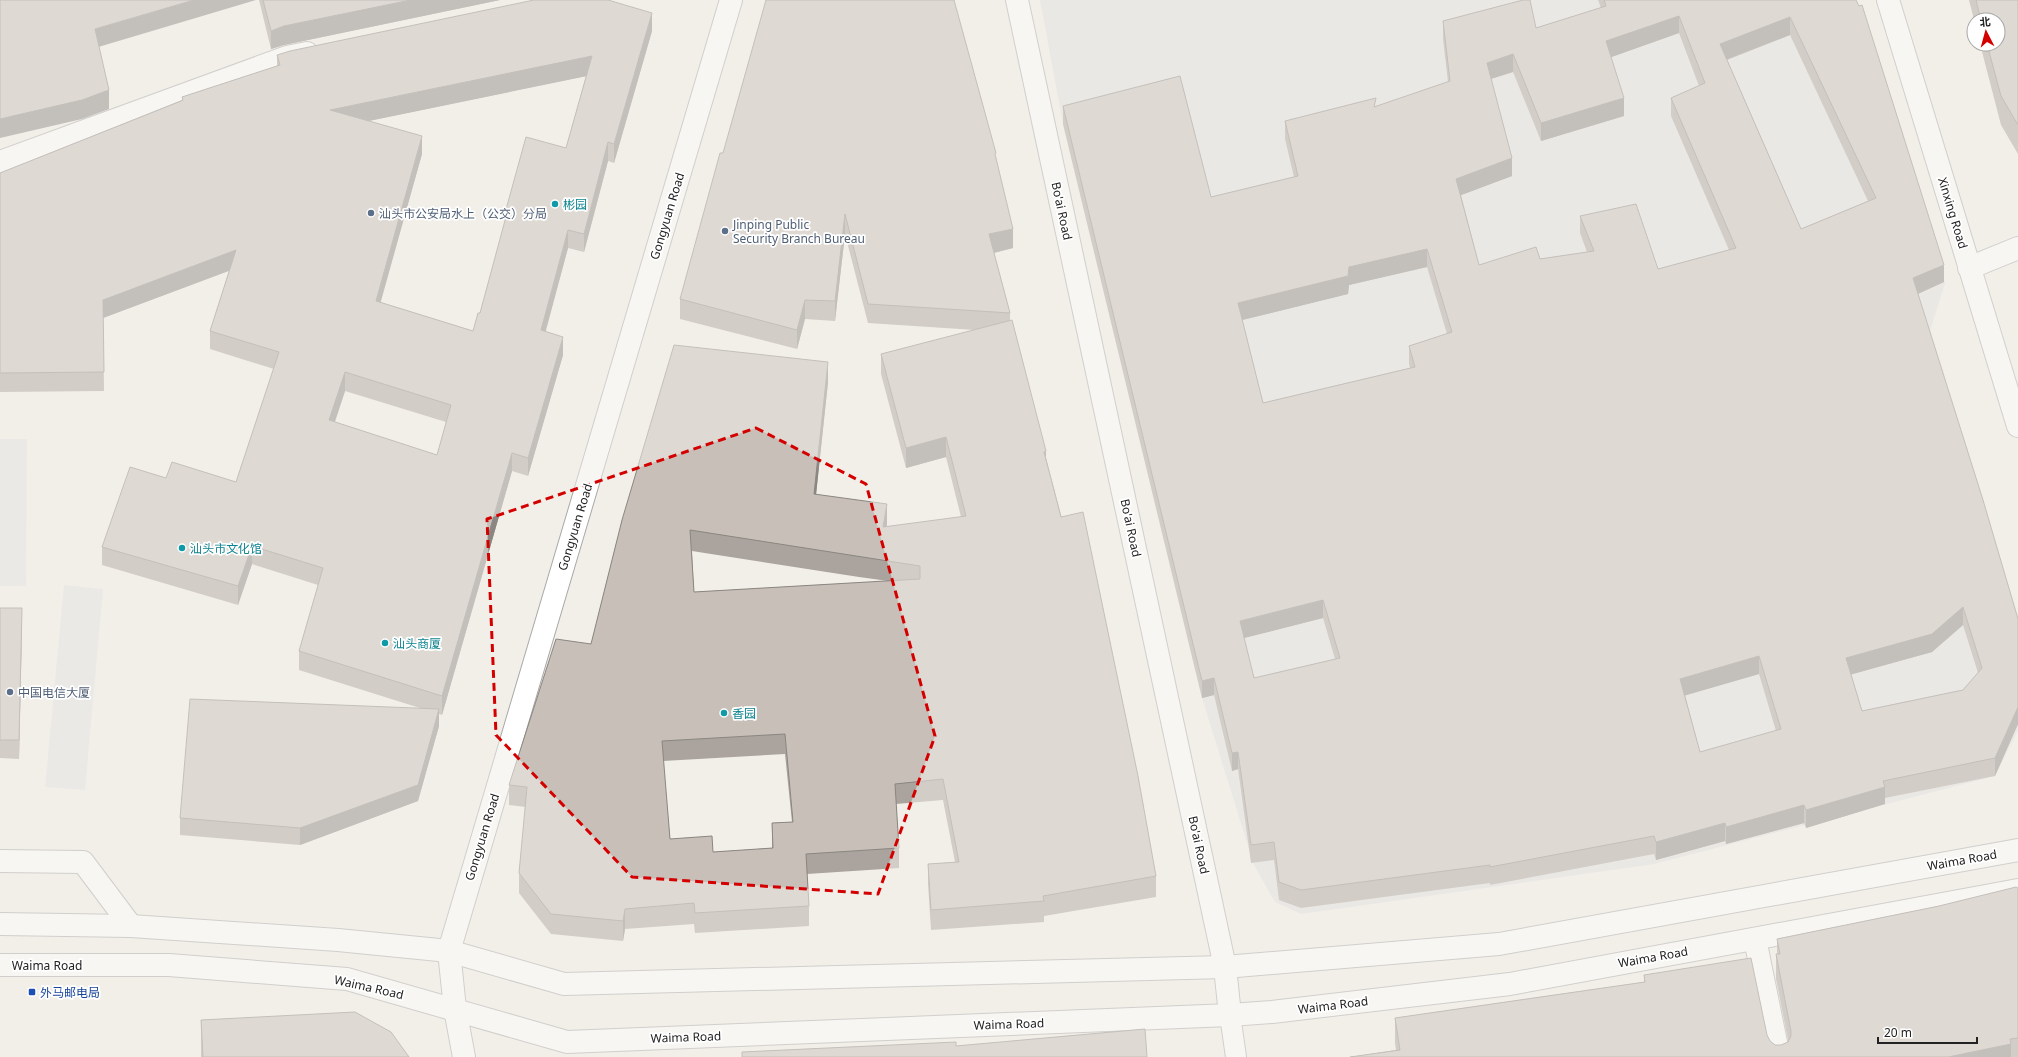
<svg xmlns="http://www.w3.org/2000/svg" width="2018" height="1057" viewBox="0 0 2018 1057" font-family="'Noto Sans','Noto Sans SC',sans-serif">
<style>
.residential{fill:#e0dfdf}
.parking{fill:#e2e2e2}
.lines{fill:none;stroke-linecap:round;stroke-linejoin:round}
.pedestrian-casing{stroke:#a9a9a9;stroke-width:22}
.minor-casing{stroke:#a9a9a9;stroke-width:24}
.tertiary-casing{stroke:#a9a9a9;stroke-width:24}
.pedestrian{stroke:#fff;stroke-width:20}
.minor{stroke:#fff;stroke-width:22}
.tertiary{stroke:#fff;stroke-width:22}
.wall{fill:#aba49e;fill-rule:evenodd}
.shaded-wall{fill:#8b8681}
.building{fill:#c7bfb8;stroke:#8b8681;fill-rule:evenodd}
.marked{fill:none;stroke:#d40000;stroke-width:3;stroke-dasharray:8 5;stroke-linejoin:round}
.culture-dot{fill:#0f9aa8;stroke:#fff;stroke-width:1.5}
.service-dot{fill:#5c6f8a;stroke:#fff;stroke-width:1.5}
.transit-dot{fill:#1a4fb4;stroke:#fff;stroke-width:1.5}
.labels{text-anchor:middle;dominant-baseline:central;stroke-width:3.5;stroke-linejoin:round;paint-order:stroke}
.culture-label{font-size:12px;fill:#0d838f;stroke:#fff;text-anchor:start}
.street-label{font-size:12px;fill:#222;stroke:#fff}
.service-label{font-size:12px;fill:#4e5e75;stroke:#fff;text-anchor:start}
.transit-label{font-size:12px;fill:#164399;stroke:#fff;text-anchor:start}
</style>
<rect width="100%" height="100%" fill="#f2efe9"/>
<path class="residential" d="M1040,0H1852L1945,283L1930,331L2018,616V730L1995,776L1654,864L1301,914L1275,902L1254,865L1202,698L1063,124Z"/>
<path class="parking" d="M0,439H27L26,586H0Z
M64,585L103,589L85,790L45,787Z"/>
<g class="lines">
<defs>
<path id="pedestrian" d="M1230,1015L1236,1057"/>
<path id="minor" d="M1017,0L1225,967L1230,1015
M1888,0L2018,426
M0,162L287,57L307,53
M1969,268L2018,248
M0,861L83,862L131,926
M1755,939L1779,1057
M464,1057L455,1009L449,951L731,0"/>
<path id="tertiary" d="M0,924L131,926L338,940L449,951L564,984L1225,967L1499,944L2018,850
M0,965H169L347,979L567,1042L1230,1015L1272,1012L1510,984L2018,890"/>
</defs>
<use href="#pedestrian" class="pedestrian-casing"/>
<use href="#minor" class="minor-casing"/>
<use href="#tertiary" class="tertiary-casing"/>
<use href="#pedestrian" class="pedestrian"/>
<use href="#minor" class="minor"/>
<use href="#tertiary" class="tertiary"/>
</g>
<path class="wall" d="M259,0H500L284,45L271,49Z
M1598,0H1856L1944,282L1918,294L2018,619V724L1995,776L1885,798V804L1806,828L1804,823L1726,844L1725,841L1656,860L1654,854L1490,885V883L1301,908L1279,900L1274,860L1251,863L1238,769L1232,771L1214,695L1202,698L1063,124V106L1211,197L1294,177L1285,139V121L1376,107L1448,82L1443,39V21L1536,28L1601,8ZM1679,33L1699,86L1671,98V116L1729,250L1658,269L1580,216V233L1587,252L1540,259L1479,265L1461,195L1512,176L1491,79L1513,72L1541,141L1624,116L1611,57ZM1790,35L1868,201L1801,229L1727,60ZM1427,267L1447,334L1409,346V364L1410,368L1263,403L1242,320L1348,294L1349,285ZM1323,618L1335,659L1254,678L1244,638ZM1963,625L1978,673L1963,690L1862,711L1851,674L1932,652ZM1759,674L1776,731L1700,752L1685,695Z
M1969,0H2018V154L2001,125L1980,44H1998V20H1974Z
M652,31L614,163L608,161L584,252L568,248L545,332L563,355L528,476L512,471L442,715L439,714V726L418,801L300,845L180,835V818L423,709L299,670V651L318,585L252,564L238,605L102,565V547L166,478L236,482L274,369L210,349V331L229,271L103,318L104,391L0,392V173L182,100V97L277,66V55ZM586,76L566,148L505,213V222L480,313L473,331L380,302L422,154L368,121ZM345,391L446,422L437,455L335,422Z
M723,153L996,161L1013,248L994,253L1010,313V321L1156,876V897L1044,916V922L931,930L928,884V864L955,862L943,800L896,804L899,848V868L807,874L809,906V926L695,933L694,924L625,929L623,941L551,934L519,893V873L526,807L509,805V785L591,644L622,520L828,382L816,494L887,524V527L961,517L946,457L906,468L881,374V354L975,330L868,323L845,234L835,321L805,319L797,349L680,319V299ZM692,551L859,577L888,581L694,592ZM785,754L792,822L772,823V848L713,852L670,839L663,761Z
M0,608L22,626L19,759L0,758Z
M2018,888V1057H1350L1396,1050L1395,1043V1018L1644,982V975L1767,1035L1770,1041L1775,1045H1781L1788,1042V1040L1776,979V954H1777V939L1939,906Z
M201,1020L409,1057H201Z"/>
<path class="shaded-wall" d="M194,0H256L95,48V29Z
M411,0H500L284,45L271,49V31L284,26Z
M652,13V31L614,163V144Z
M1679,16V33L1606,59V41Z
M1790,17V35L1720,62V44Z
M1513,54V72L1487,80V63Z
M592,56V75L330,129V110Z
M109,90V109L82,119L0,138V119Z
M1624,98V116L1541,141V123Z
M422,136V154L376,319V301Z
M608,142V161L584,252V234Z
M1512,158V176L1456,197V179Z
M845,214V234L835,321V301Z
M1013,229V248L989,254V234Z
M568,230V248L541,349V330Z
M1427,249V267L1349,285L1348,294L1238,321V303L1349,267Z
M236,250V268L103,318V300Z
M1944,265V282L1913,296V278Z
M805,300V319L797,349V330Z
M563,337V355L528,476V458Z
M828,362V382L814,514V494Z
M345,372V391L329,439V420Z
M946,437V457L906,468V448Z
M1046,451V471L1044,452Z
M512,453V471L442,715V696Z
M887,504V524L883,547V527Z
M252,546V564L238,605V586Z
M1323,600V618L1240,639V621Z
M1963,607V625L1932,652L1846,676V658Z
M22,608V626L19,759V740Z
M1759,656V674L1680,697V679Z
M1214,678V695L1202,698V681Z
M2018,707V724L1995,776V758Z
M439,709V726L418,801L300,845V828Z
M1238,752V769L1232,771V753Z
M1885,787V804L1806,828V810Z
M1804,805V823L1726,844V827Z
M1725,823V841L1656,860V842Z
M625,909V929L623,941V921Z
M2011,1044V1057H1948Z"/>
<path class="building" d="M0,0H194L95,29L109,90L82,100L0,119Z
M263,0H411L284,26L271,31Z
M534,0H608L652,13L614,144L608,142L584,234L568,230L541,330L563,337L528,458L512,453L442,696L299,651L323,568L252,546L238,586L102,547L130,467L166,478L172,462L236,482L279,352L210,331L236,250L103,300L104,372L0,373V173L181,101L183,100L182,97L280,65L277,55L290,51ZM592,56L566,148L526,137L505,213H507L480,313H478L473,331L376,301L422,136L330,110ZM345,372L451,405L437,455L329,420Z
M766,0H954L996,153L995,154L1013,229L989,234L1010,313L868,304L845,214L835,301L805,300L797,330L680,299L720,153H723Z
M1523,0H1530L1536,28L1606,6L1604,0H1856L1859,6L1862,5L1944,265L1913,278L1983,500L2018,619V707L1995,758L1883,781L1885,787L1806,810L1804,805L1726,827L1725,823L1656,842L1654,836L1490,867V865L1301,890L1279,882L1274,842L1251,845L1238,752L1232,753L1214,678L1202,681L1063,106L1180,76L1211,197L1298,176L1285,121L1376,98L1374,107L1450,81L1443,21ZM1679,16L1705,83L1671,98L1736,248L1658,269L1636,204L1580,216L1594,251L1540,259L1536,247L1479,265L1456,179L1512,158L1487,63L1513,54L1541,123L1624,98L1606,41ZM1790,17L1876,198L1801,229L1720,44ZM1427,249L1452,332L1409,346L1415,367L1263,403L1238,303L1348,276L1349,267ZM1323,600L1340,658L1254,678L1240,621ZM1963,607L1982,668L1963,690L1862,711L1846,658L1932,634ZM1759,656L1781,729L1700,752L1680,679Z
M1976,0H2018V125L2001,96L1987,44H1998V20H1981Z
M1012,320L1046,451L1044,452L1061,517L1083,512L1138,776L1156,876L1043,896L1044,901L931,910L928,864L959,862L943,779L895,784L899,848L806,854L809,906L695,913L694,903L625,909L623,921L551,914L519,873L527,787L509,785L556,639L591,644L622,520L674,345L828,362L814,494L887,504L883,527L966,516L946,437L906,448L881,354ZM690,530L920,566V579L694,592ZM785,734L793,822L772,823L773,848L713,852L712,836L670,839L662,741Z
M0,608H22L19,740H0Z
M190,699L439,709L418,785L300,828L180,818Z
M2016,887L2018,888V1038L2010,1039L2011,1044L1948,1057H1350L1400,1050L1395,1018L1645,982L1644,975L1751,958L1767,1035L1770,1041L1775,1045H1781L1788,1042L1791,1036V1031L1776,954H1780L1777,939L1939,906Z
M355,1012L391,1032L409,1057H203L201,1020Z
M1145,1029L1147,1057H742V1052L956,1042V1046Z"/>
<path d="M0 0H2018V1057H0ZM756,428L866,484L935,736L878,894L632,877L496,735L487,519Z" fill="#f2efe9" fill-opacity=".55" fill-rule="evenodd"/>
<path class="marked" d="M756,428L866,484L935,736L878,894L632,877L496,735L487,519Z"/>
<g class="culture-dot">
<circle cx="555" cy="204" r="4"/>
<circle cx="182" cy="548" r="4"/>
<circle cx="385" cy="643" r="4"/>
<circle cx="724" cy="713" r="4"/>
</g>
<g class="service-dot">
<circle cx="371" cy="213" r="4"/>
<circle cx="725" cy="231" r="4"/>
<circle cx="10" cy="692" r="4"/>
</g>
<rect class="transit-dot" x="28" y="988" width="8" height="8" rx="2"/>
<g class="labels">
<g class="culture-label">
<text x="563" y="204">彬园</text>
<text x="190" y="548">汕头市文化馆</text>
<text x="393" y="643">汕头商厦</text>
<text x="732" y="713">香园</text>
</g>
<g class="street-label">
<text transform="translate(1062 211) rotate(78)">Bo'ai Road</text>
<text transform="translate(1953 213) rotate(73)">Xinxing Road</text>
<text transform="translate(667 216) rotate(-73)">Gongyuan Road</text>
<text transform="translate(575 527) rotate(-73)">Gongyuan Road</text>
<text transform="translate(1131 528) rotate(78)">Bo'ai Road</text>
<text transform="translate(482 837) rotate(-73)">Gongyuan Road</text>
<text transform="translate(1199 845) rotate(78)">Bo'ai Road</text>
<text transform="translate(1962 860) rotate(-10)">Waima Road</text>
<text transform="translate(1653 957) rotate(-10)">Waima Road</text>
<text x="47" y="965">Waima Road</text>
<text transform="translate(369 987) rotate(13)">Waima Road</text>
<text transform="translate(1333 1005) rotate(-7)">Waima Road</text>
<text transform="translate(1009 1024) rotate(-2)">Waima Road</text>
<text transform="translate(686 1037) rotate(-2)">Waima Road</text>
</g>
<g class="service-label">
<text x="379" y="213">汕头市公安局水上（公交）分局</text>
<text x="733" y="224">Jinping Public<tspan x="733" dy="14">Security Branch Bureau</tspan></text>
<text x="18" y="692">中国电信大厦</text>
</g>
<g class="transit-label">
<text x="40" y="992">外马邮电局</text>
</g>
</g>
<g transform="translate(1986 32) rotate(354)"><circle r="19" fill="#ffffff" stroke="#a7a7a7"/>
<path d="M0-3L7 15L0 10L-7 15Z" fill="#d40000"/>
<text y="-6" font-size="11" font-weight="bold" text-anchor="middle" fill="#222222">北</text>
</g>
<path d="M1878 1037v6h99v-6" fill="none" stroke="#222222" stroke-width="2"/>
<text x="1884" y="1037" font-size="12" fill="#222222" stroke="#ffffff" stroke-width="3" paint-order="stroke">20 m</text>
</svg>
